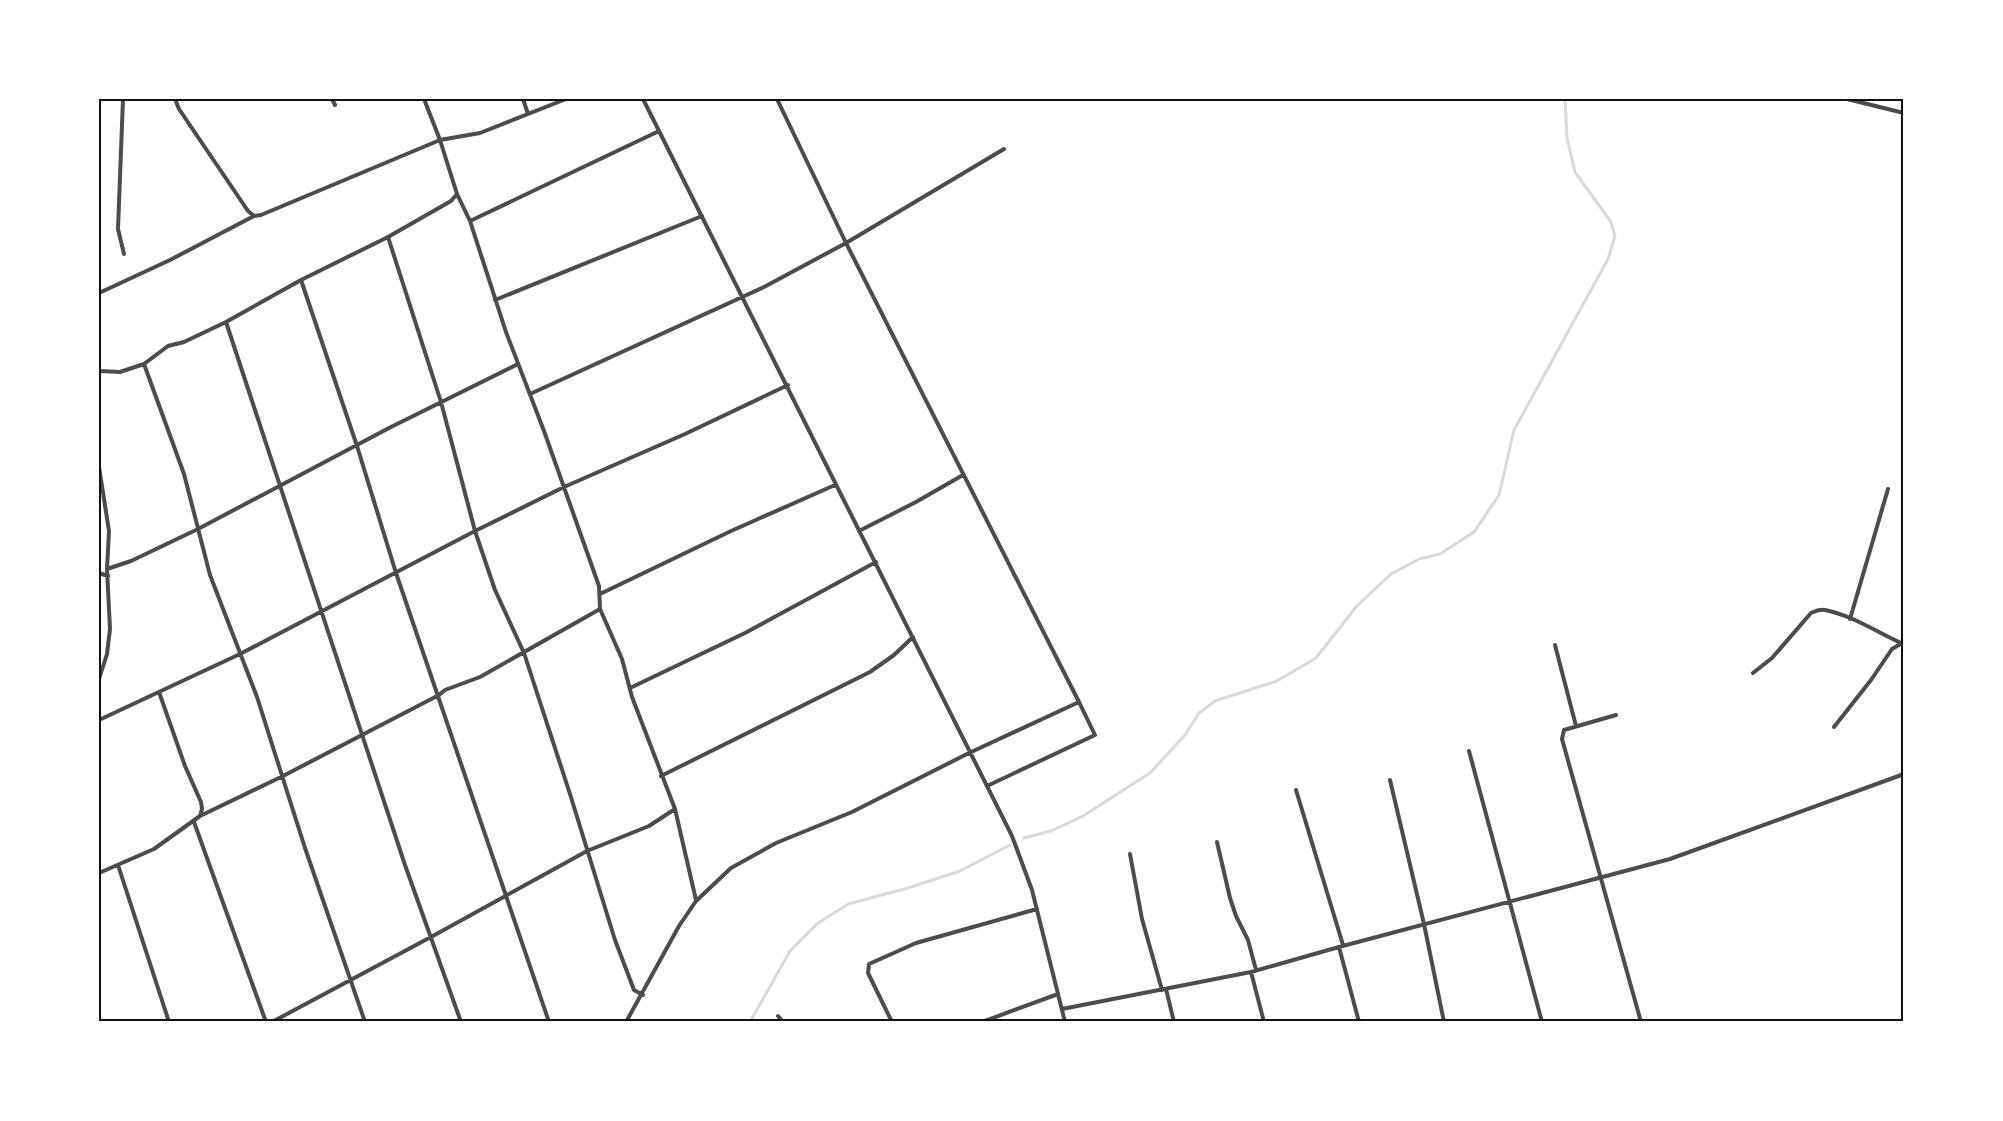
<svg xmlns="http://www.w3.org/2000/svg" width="2003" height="1121" viewBox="0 0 2003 1121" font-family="Mulish,sans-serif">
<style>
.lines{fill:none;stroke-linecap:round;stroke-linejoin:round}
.stream{stroke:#d9d9d9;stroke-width:3}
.minor{stroke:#4c4c4c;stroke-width:4}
.neatline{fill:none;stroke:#111;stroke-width:2}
</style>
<rect width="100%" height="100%" fill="#fff"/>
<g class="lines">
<path class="stream" d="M1024,838L1051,831L1083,816L1150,773L1185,735L1199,713L1215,701L1277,681L1316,658L1356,607L1391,574L1419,559L1440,554L1474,532L1499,495L1514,430L1608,259L1615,236L1611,222L1575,172L1567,138L1565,99
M750,1022L790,951L817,924L848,904L908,888L960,871L1010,845"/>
<path class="minor" d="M123,99L118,229L124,254
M175,99L179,109L248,211L254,216
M332,99L335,105
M523,99L528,114
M643,99L1012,836L1032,890L1065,1022
M1847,99L1904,113
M457,194L470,221L506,332L544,431L599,586L600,609L622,659L632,697L675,809L696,900
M470,221L659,131
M388,237L441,402L475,531L495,590L524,653L570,794L615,940L634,990L643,995
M301,280L357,446L396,573L549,1022
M99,293L170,260L254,216L261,215L440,140L424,99
M495,300L702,216
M226,322L405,865L461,1022
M144,364L184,474L210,575L257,697L305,848L365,1022
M99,371L120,372L144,364L168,346L184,342L226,322L301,280L388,237L451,201L457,194L440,140L480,133L566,99
M530,394L764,287L846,243L1004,149
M99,467L109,531L107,569L110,629L107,654L99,679
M859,531L916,502L963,475
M107,569L131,561L198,529L389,428L518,364
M99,573L108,576
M600,594L731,531L835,485
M1850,619L1888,489
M1555,645L1576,726
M1753,673L1772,658L1811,613C1816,611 1819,609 1825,610C1851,615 1877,632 1901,643
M630,688L745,633L876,562
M1616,715L1564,730L1562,739L1641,1022
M99,720L240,654L475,531L564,487L685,434L788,385
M1834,727L1871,680L1892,649L1904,642
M1469,751L1542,1022
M661,776L870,672L894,655L913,637
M1390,780L1424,924L1444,1022
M987,786L1095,735L1079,702
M1296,790L1343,945
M200,816L283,776L439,695L445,690L480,677L600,609
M194,822L266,1022
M1217,842L1230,898L1236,916L1248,940L1256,970
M1130,854L1142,919L1162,990
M118,865L169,1022
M99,873L154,849L200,816L202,809L201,802L185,766L159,692
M1339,947L1359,1022
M1251,972L1264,1022
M1166,989L1174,1022
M1062,1009L1251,972L1339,947L1670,859L1904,774
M778,1016L783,1022
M272,1022L431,937L587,851L649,826L675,809
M626,1022L679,926L696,901L731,868L776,843L852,812L969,753L1079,702L846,243L777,99
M892,1022L868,973L869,964L916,943L1037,909
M982,1022L1058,994"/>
</g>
<rect width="2003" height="1121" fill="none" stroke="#ffffff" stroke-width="201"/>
<rect x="100" y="100" width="1802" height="920" class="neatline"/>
</svg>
